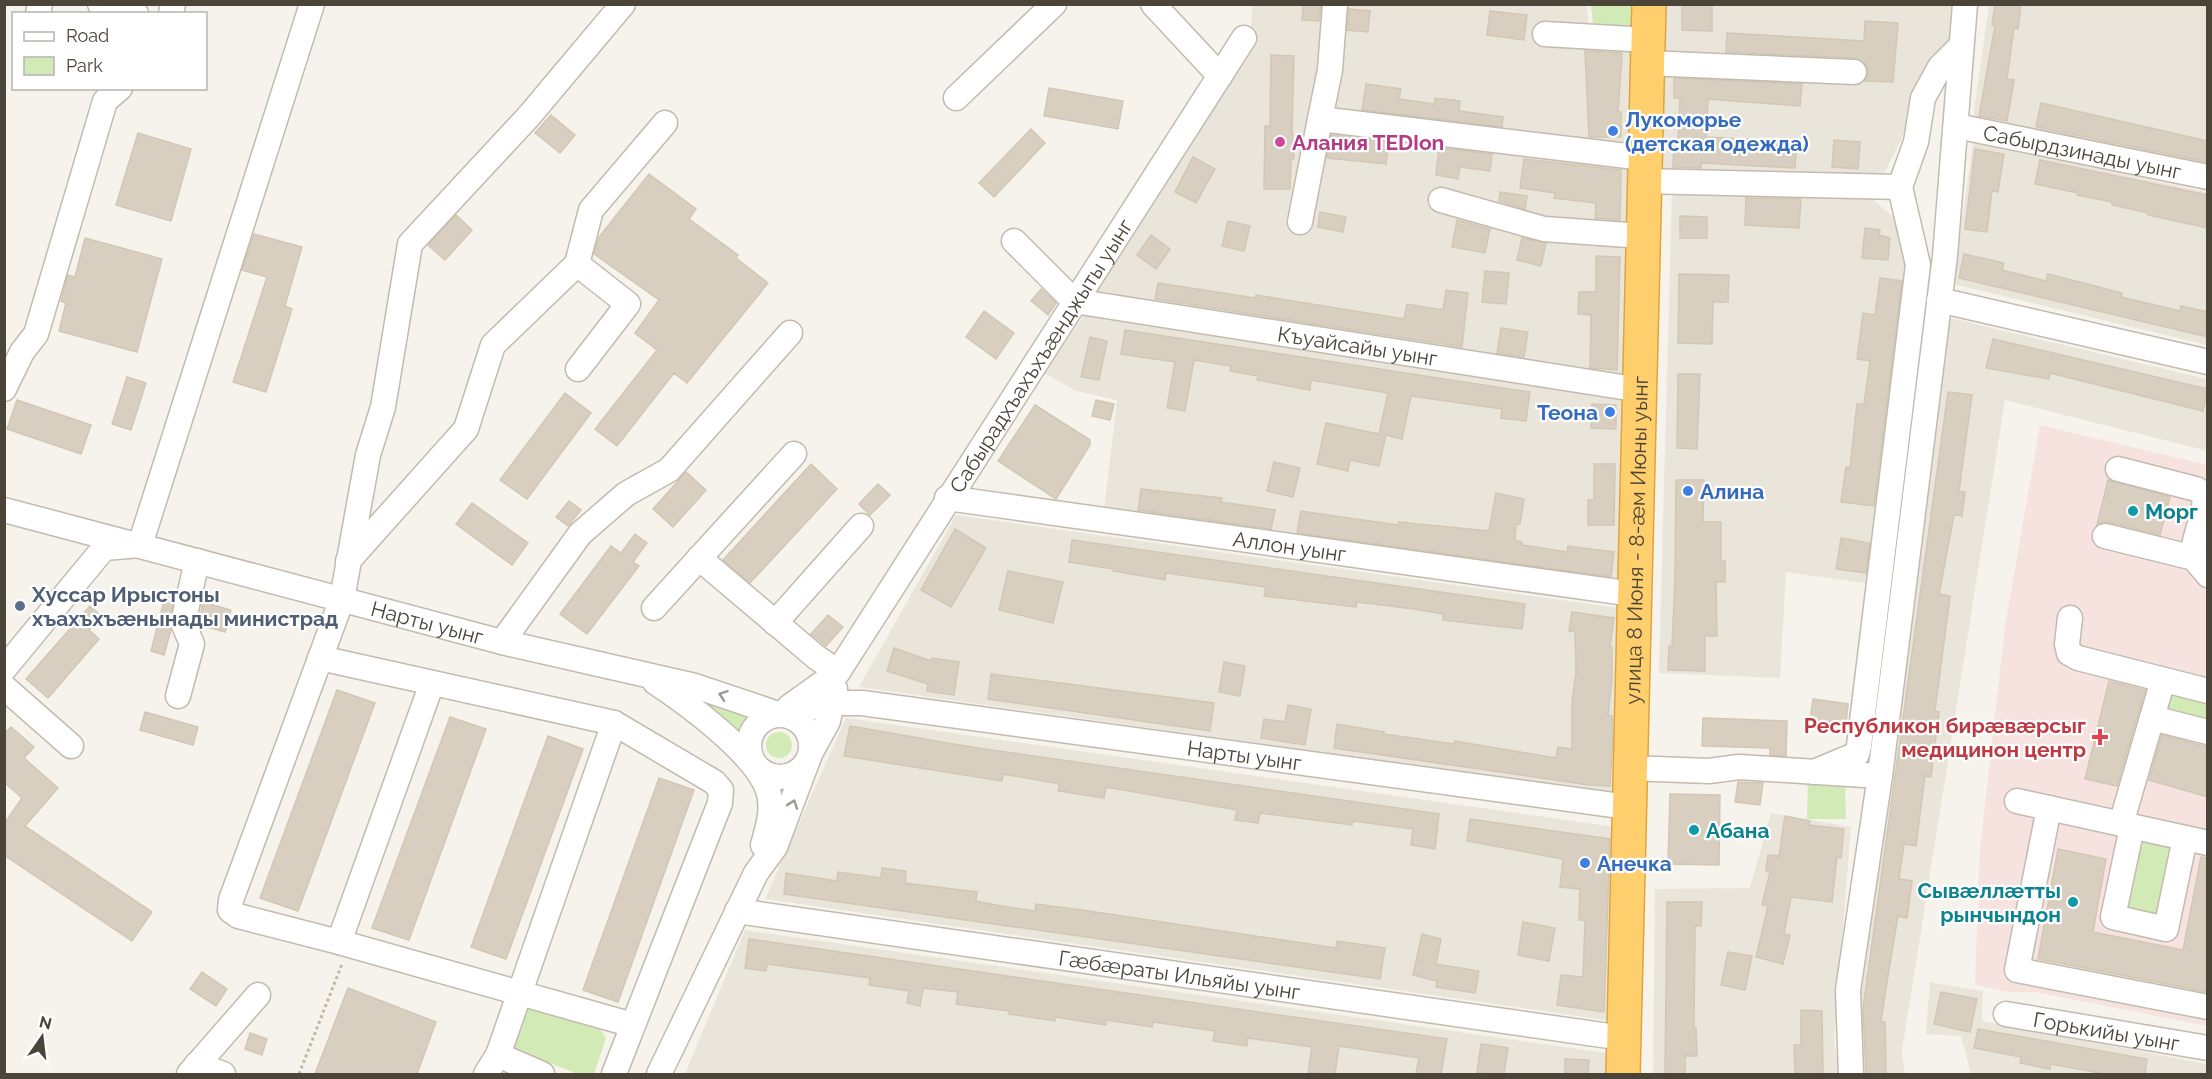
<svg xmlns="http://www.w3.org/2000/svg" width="2212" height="1079" viewBox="0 0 2212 1079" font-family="Raleway,sans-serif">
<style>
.residential{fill:#eae5da}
.medical{fill:#f6e3e0}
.green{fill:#d2eab5}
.building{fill:#d8cfc1;stroke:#d3c7b4;stroke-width:1.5}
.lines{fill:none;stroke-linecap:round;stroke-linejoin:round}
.minor-casing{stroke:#c2bbae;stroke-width:27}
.highway-casing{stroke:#e0a43c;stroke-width:36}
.path{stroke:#c4b79f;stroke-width:3;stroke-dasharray:3 3;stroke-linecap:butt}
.minor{stroke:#fff;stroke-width:24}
.highway{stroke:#ffcf6e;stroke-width:33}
.oneway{stroke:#9c9892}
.shop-dot{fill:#3f7fe0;stroke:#fff;stroke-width:2}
.hotel-dot{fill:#d1479c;stroke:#fff;stroke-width:2}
.culture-dot{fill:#0f9aa8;stroke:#fff;stroke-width:2}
.service-dot{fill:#5c6f8a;stroke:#fff;stroke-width:2}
.health-dot{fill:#e0444e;stroke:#fff;stroke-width:2}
.labels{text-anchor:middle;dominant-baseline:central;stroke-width:4.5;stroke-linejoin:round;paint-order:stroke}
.shop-label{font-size:21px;font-weight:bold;fill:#366cbe;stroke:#fff;text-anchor:start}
.hotel-label{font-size:21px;font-weight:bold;fill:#b23c85;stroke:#fff;text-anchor:start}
.street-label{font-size:21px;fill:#4b4439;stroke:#fff}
.culture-label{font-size:21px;font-weight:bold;fill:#0d838f;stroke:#fff;text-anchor:start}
.service-label{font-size:21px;font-weight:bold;fill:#4e5e75;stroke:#fff;text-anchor:start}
.health-label{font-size:21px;font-weight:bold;fill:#be3a42;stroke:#fff;text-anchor:end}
</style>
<rect width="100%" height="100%" fill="#f6f3ec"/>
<path class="residential" d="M1252,5H1587L1590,45L1640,49L1631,382L1094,296L1250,48Z
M1667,5H1956L1952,37L1883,176L1661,173Z
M1989,5H2207V166L1973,118Z
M1973,143L2207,192V345L1953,284Z
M1672,190L1865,193L1902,224L1911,269L1871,584L1786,572L1780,678L1659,673Z
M1085,314L1628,400L1624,585L1104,510L1117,400L1076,391L1044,373Z
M1950,318L2207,379V451L2005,400L1902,1051L1905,1074H1859L1855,994Z
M956,515L1625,609L1619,794L859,687Z
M846,718L1616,827L1612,1021L765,899Z
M1771,813L1851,827L1834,1041L1839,1074H1653L1655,889L1750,888Z
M745,930L1614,1054V1074H685Z
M1930,982L1983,991L1982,1021L2207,1064V1074H1971L1961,1036L1926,1034Z"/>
<path class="medical" d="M2040,425L2207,465V1026L2035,992H2009L1975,985L1980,848L2005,626Z"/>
<path class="green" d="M1591,5H1640V33L1593,24Z
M2169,691L2207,696V726L2165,713Z
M693,694L753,713L738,739Z
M766 745a13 13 0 1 1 26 0a13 13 0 1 1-26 0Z
M1808,778L1845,783L1846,819H1807Z
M2137,837L2173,846L2164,908L2154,918L2127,911L2122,899Z
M525,1005L597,1025L606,1038L594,1074H578L515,1049L510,1043Z"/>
<path class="building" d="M1303,4H1321L1319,21L1302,20Z
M1682,4H1712V31L1682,30Z
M1995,4H2021L2018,29L2014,28L2007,79L2014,80L2007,121L1979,116L1995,26L1992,25Z
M1349,9L1370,11L1368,32L1347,30Z
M1490,11L1527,15L1524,40L1487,35Z
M1865,21L1898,23L1893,82L1865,81L1868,73L1867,66L1855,58L1726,52L1727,33L1864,41Z
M1585,51L1622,53L1618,112H1621V137H1589Z
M1271,55L1294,56L1292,126L1294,159H1291L1290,189H1264L1265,126H1270Z
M1674,78L1802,84L1800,106L1708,99L1706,137L1797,142L1795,168L1701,163V168L1673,167L1674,141H1678L1680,98H1674Z
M1366,84L1401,89L1399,99L1434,104L1435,98L1460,101L1459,111L1503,117L1502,127L1362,110Z
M1049,88L1123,101L1118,129L1044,116Z
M2041,103L2208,141V162L2036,127Z
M551,115L575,135L560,153L535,133Z
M1031,129L1045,143L994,197L979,183Z
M138,133L191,149L171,221L116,205Z
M1331,135L1389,142L1386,164L1327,158Z
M1834,140L1860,142L1858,169L1832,167Z
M1439,148L1492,154L1490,171L1460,167L1458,179L1436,175Z
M1975,149L2004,154L1998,192L1992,191L1987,232L1965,229Z
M1193,157L1215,169L1196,203L1175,192Z
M1524,159L1621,170L1620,220L1595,218L1596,203L1554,198L1555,193L1520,188Z
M2040,160L2208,195V228L2148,215V213L2112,205V202L2077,195L2078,193L2035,184Z
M649,174L696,209L689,219L738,255L736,258L768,283L687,383L674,373L617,446L595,429L657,350L635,333L659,300L594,254L599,237Z
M1500,192L1527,196L1525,209L1499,201Z
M1746,198L1801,199L1799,228L1745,225Z
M1320,212L1346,217L1343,232L1318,227Z
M456,215L472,230L445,260L428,245Z
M1680,216L1707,217V238H1680Z
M1457,220L1490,229L1485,253L1452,247Z
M1228,221L1250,226L1244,251L1222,246Z
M1865,228L1880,230L1879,235L1890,238L1888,260L1862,258Z
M254,234L302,247L285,306L292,309L266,392L233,382L267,277L242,270Z
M1151,235L1170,249L1156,269L1137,255Z
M85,238L162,259L137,352L59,331L66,303L61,301L68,275L75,277Z
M1522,238L1546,243L1541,266L1517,260Z
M1964,254L2004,263L2002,270L2046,281L2048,274L2122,293L2121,297L2180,311L2181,306L2208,312V337L1959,278Z
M1596,256L1620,257L1617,370L1590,368L1591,315L1578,314L1579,292H1596Z
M1485,271L1509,273L1506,304L1482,302Z
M1679,274L1729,275L1728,302H1713L1712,344L1678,343Z
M1880,278L1902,281L1874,506L1841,502L1846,467L1850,468L1857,404H1864L1870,361L1857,359L1863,313L1875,315Z
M1158,283L1255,298L1256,295L1404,319L1407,304L1443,310L1446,290L1468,293L1462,347L1155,299Z
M1041,289L1056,303L1048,315L1031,301Z
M984,311L1014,333L996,359L966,337Z
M1501,328L1528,332L1524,357L1497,353Z
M1125,330L1530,392L1526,421L1501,418L1502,409L1411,396L1402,439L1386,435L1379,466L1350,460L1348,471L1317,464L1326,423L1379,434L1388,393L1311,380L1310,390L1257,380L1258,376L1230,371L1231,366L1194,360L1185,411L1167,408L1175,362L1121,354Z
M1090,337L1107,341L1099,380L1081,377Z
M1993,339L2208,389L2203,411L2050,373L2049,379L1986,368Z
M1678,374H1700L1697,449L1677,448Z
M127,377L146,383L131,430L112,424Z
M1948,392L1972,395L1959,491L1965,492L1962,516L1954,515L1939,594L1950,596L1935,711L1939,712L1931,777L1925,776L1916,846L1904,844L1899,879L1912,881L1907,918L1898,916L1886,988L1881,1022H1885L1886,1074H1866L1863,1009Z
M565,393L591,413L527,499L500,480Z
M17,400L91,425L81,454L7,429Z
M1096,400L1114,404L1110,420L1092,416Z
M1592,404L1616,405V429L1591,428Z
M1035,405L1090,440V445L1056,499L998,461Z
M1274,462L1300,468L1293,497L1267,491Z
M811,464L837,489L750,583L723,560Z
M1594,464H1615L1614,525H1588V500H1594Z
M686,472L706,490L673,527L653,509Z
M1676,480H1704L1703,522H1721V561H1725V582H1716L1717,636H1705V671L1668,670L1669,646H1672L1675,581Z
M2108,480L2170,497L2160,535L2108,522L2097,525Z
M878,484L890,495L870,515L859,504Z
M1141,489L1222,498L1221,502L1275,510L1271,529L1138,510Z
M1496,493L1524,499L1520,524H1516L1515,540L1522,542V545L1567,552L1568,546L1614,552L1611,577L1297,533L1301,511L1398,525L1399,522L1489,531Z
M569,501L581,510L568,526L556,517Z
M472,503L528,543L512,565L456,524Z
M955,529L986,548L951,607L921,590Z
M635,534L647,543L633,562L639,566L587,634L560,614L611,546L621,553Z
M1841,538L1870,543L1866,573L1836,569Z
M1072,540L1525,604L1522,629L1443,620V614L1414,609L1357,602L1356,607L1264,596L1266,587L1201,578L1166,573L1165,580L1113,571L1114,569L1069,562Z
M1008,571L1063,582L1053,623L999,610Z
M166,593L175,595L169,620L171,630L164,655L151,651Z
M202,602L231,610L225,632L200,625Z
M90,606L101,616L89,630L99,639L48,698L26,679Z
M1572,612L1614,618L1610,647H1612V680L1608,715L1612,716L1613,731L1610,786L1589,785L1334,748L1337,724L1384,732V734L1454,744L1455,741L1556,758L1558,747L1572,749V702L1576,672L1575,632L1569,631Z
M828,615L843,627L826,646L811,634Z
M894,648L931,661L932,658L959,662L954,695L927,691L928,684L887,671Z
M1224,662L1245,666L1240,696L1219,692Z
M991,674L1214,703L1210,731L988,699Z
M2109,681L2145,690L2117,786L2085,779Z
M337,690L375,703L298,911L260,898Z
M1813,699L1848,704L1846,724L1810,720Z
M1288,705L1311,709L1305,745L1261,738L1264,719L1285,722Z
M145,712L198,727L193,745L140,730Z
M450,717L486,729L409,940L372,928Z
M1703,718L1787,721L1786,756L1770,755V748L1702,746Z
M850,726L971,747L1439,814L1435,849L1411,845L1413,829L1353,821L1352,825L1260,813L1258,823L1235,820L1237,810L1106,787L1104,798L1058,791L1060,784L1003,774L1002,781L844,756Z
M11,727L34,747L24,758L58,788L25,826L152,912L132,941L4,855V824L22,798L4,782V734Z
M2162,735L2208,747V797L2149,780Z
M548,736L583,749L506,959L471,947Z
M659,778L694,790L618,1002L583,990Z
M1738,782L1763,783L1760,805L1735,802Z
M1670,794L1720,795L1719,865L1668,864Z
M1785,816L1810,821L1809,825L1844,829L1841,858L1837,857L1832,902L1791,897L1784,934L1790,935L1783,964L1756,957L1768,906L1762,905L1770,872L1766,871L1768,855L1779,856Z
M1470,819L1610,839L1604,1012L1557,1005L1561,975L1583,977L1585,920H1579L1580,889L1560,887L1563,859L1467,841Z
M2058,849L2106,859L2093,932L2183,950L2201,857L2208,858V992L2038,959Z
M882,868L906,871L905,883L977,892L976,901L1001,906L1035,911L1036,904L1082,910L1336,948L1337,941L1385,948L1380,979L784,894L786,873L837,881L838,872L881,878Z
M1667,902H1702L1701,926H1695L1694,1028H1696L1697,1056H1685V1074H1665Z
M1523,922L1555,928L1549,961L1518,955Z
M1422,934L1441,939L1436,964L1479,971L1475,993L1436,987L1437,981L1413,975Z
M749,939L1447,1039L1441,1074H1416L1419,1058L1339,1046L1335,1074L1308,1073L1312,1047L1248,1038L1247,1046L1213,1041L1215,1031L1153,1022L1152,1027L1106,1020V1025L1055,1017V1021L1009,1014V1011L956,1004L958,992L923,988L920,1006L907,1003L909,991L869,985L870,978L767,964L766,971L745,968Z
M1728,952L1752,956L1745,990L1721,985Z
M202,972L227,989L216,1006L190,989Z
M348,988L436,1022L417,1074H315Z
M1941,992L1977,999L1970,1032L1934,1024Z
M1801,1010L1822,1011L1823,1074H1795L1794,1045H1801Z
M1978,1029L2147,1059L2145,1074H2105L2051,1064L2050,1069L2020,1063L2021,1057L1974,1048Z
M250,1033L267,1039L262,1055L245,1049Z
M1481,1044L1508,1048L1504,1074L1477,1073Z
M1565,1059L1589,1060L1588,1074H1565Z"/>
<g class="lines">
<defs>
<g id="minor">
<path d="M100,4L136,14"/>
<path d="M623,4L529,116L410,244L383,407L368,455L342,599L231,900L230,910L238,916L339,942L633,1025"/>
<path d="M1153,4L1220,76"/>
<path d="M1335,4L1330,70L1320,119L1644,158"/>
<path d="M38,14L40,4"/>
<path d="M171,14L173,4"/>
<path d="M1545,34L1648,40"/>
<path d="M1647,63L1854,72"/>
<path d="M956,98L1054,4"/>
<path id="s1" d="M1956,126L2208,177"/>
<path d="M1643,181L1900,187"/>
<path d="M1441,200L1544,229L1642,236"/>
<path d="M1300,222L1320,119"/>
<path id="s2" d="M1014,241L1074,301L1641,390"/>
<path d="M577,264L591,210L665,123"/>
<path d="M1939,300L2208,362"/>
<path d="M4,389L22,352L36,334L105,101L120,88"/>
<path d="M2118,469L2196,489L2204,494C2209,514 2187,544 2196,560C2199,565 2204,570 2208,575"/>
<path id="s3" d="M947,498L1633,594"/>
<path id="s4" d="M4,510L502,642L695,686L778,714"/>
<path d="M2105,536L2194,558"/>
<path d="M699,558L816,657L838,672"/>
<path d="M348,561L466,429L493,345L577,264L628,304L578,369"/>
<path d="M654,608L794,454"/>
<path d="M2070,618L2067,644L2069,653L2078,658L2208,691"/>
<path d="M775,623L861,526"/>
<path d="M502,642L580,534L626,494L669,470L790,333"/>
<path d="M320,658L614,723L714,782L721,790L720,803L614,1074"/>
<path d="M4,669L104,548L140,545L312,4"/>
<path d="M655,682C688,704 755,753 768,790C774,809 768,827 763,845"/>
<path d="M4,687L71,746"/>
<path d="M178,696L192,644L183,623L197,561"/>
<path id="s5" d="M789,707L838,672L1244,38"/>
<path id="s6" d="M778,714L833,703H862L1628,807"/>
<circle cx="780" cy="746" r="31"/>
<path d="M2152,718L2208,732"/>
<path d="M811,752L828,721L835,689"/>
<path d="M1630,768L1709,771L1739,767L1880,776"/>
<path d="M1814,772L1857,754L1859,746L1918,265L1900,187L1916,142L1923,98L1940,67L1961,46"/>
<path d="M2017,801L2208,843"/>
<path d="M2049,808L2017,970L2208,1007"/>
<path d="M2121,824L2163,680"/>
<path d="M2132,827L2113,917L2166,929L2185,838"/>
<path id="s7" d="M737,911L1623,1038"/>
<path d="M339,942L432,683"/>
<path id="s8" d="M2006,1014L2208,1048"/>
<path d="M498,1055L542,1074"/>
<path d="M197,1064L223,1074"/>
<path d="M189,1074L258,995"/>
<path d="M486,1074L498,1055L614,723"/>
<path d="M659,1074L756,873L775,847L807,762"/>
<path d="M1851,1074L1848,990L1880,776L1945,256L1965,4"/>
</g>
<g id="highway">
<path id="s9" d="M1623,1074L1649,4"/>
</g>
</defs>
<use href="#minor" class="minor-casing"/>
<use href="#highway" class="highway-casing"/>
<path class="path" d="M299,1074L342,964"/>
<use href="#minor" class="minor"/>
<use href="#highway" class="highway"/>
</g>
<defs><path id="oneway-chevron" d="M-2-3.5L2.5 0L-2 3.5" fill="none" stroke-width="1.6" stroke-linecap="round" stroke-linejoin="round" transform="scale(1.5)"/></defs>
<g class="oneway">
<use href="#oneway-chevron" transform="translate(723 695) rotate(-161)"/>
<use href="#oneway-chevron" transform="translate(793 804) rotate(-71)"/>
</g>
<g class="shop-dot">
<circle cx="1613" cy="131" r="6"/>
<circle cx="1610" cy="412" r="6"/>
<circle cx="1688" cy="491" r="6"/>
<circle cx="1585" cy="863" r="6"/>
</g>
<circle class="hotel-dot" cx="1280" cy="142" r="6"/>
<g class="culture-dot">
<circle cx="2133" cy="511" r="6"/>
<circle cx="1694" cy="830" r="6"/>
<circle cx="2073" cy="902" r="6"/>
</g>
<circle class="service-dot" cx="20" cy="606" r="6"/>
<path class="health-dot" d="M2097 728h6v6h6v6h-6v6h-6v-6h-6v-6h6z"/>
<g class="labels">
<g class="shop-label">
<text x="1625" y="119">Лукоморье<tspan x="1625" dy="24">(детская одежда)</tspan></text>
<text x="1598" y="412" text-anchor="end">Теона</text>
<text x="1700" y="491">Алина</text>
<text x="1597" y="863">Анечка</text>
</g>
<g class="hotel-label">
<text x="1292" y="142">Алания ТEDIon</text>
</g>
<g class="street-label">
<text stroke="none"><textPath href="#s1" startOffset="129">Сабырдзинады уынг</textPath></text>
<text stroke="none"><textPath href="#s2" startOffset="372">Къуайсайы уынг</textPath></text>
<text stroke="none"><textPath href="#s5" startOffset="436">Сабырадхъахъхъæнджыты уынг</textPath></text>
<text stroke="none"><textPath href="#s9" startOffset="534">улица 8 Июня - 8-ӕм Июны уынг</textPath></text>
<text stroke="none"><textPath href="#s3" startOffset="346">Аллон уынг</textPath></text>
<text stroke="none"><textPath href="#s4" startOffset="438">Нарты уынг</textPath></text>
<text stroke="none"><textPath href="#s6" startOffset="471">Нарты уынг</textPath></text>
<text stroke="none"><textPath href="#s7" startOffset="447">Гæбæраты Ильяйы уынг</textPath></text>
<text stroke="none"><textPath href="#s8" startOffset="102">Горькийы уынг</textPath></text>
</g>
<g class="culture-label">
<text x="2145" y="511">Морг</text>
<text x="1706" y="830">Абана</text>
<text x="2061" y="890" text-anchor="end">Сывæллæтты<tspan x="2061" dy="24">рынчындон</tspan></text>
</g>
<g class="service-label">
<text x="32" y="594">Хуссар Ирыстоны<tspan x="32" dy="24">хъахъхъæнынады министрад</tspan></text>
</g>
<g class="health-label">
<text x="2086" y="725">Республикон бирæвæрсыг<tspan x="2086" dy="24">медицинон центр</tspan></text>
</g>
</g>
<rect width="2212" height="1079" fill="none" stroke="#4b4439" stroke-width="12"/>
<rect x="12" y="12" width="195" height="78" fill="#ffffff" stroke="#b7b4b0" stroke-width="1.5"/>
<rect x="24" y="32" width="30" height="9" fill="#ffffff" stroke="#b7b4b0" stroke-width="1.5"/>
<text x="66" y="42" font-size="18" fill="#4b4439">Road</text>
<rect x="24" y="57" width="30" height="18" fill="#d2eab5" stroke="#b7b4b0" stroke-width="1.5"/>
<text x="66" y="72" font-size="18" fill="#4b4439">Park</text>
<g transform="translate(42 1037) rotate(14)" stroke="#ffffff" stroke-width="4.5" paint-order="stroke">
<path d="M0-4.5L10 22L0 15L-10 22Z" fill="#4b4439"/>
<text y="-9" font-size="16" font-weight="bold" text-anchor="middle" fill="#4b4439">N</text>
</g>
</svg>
